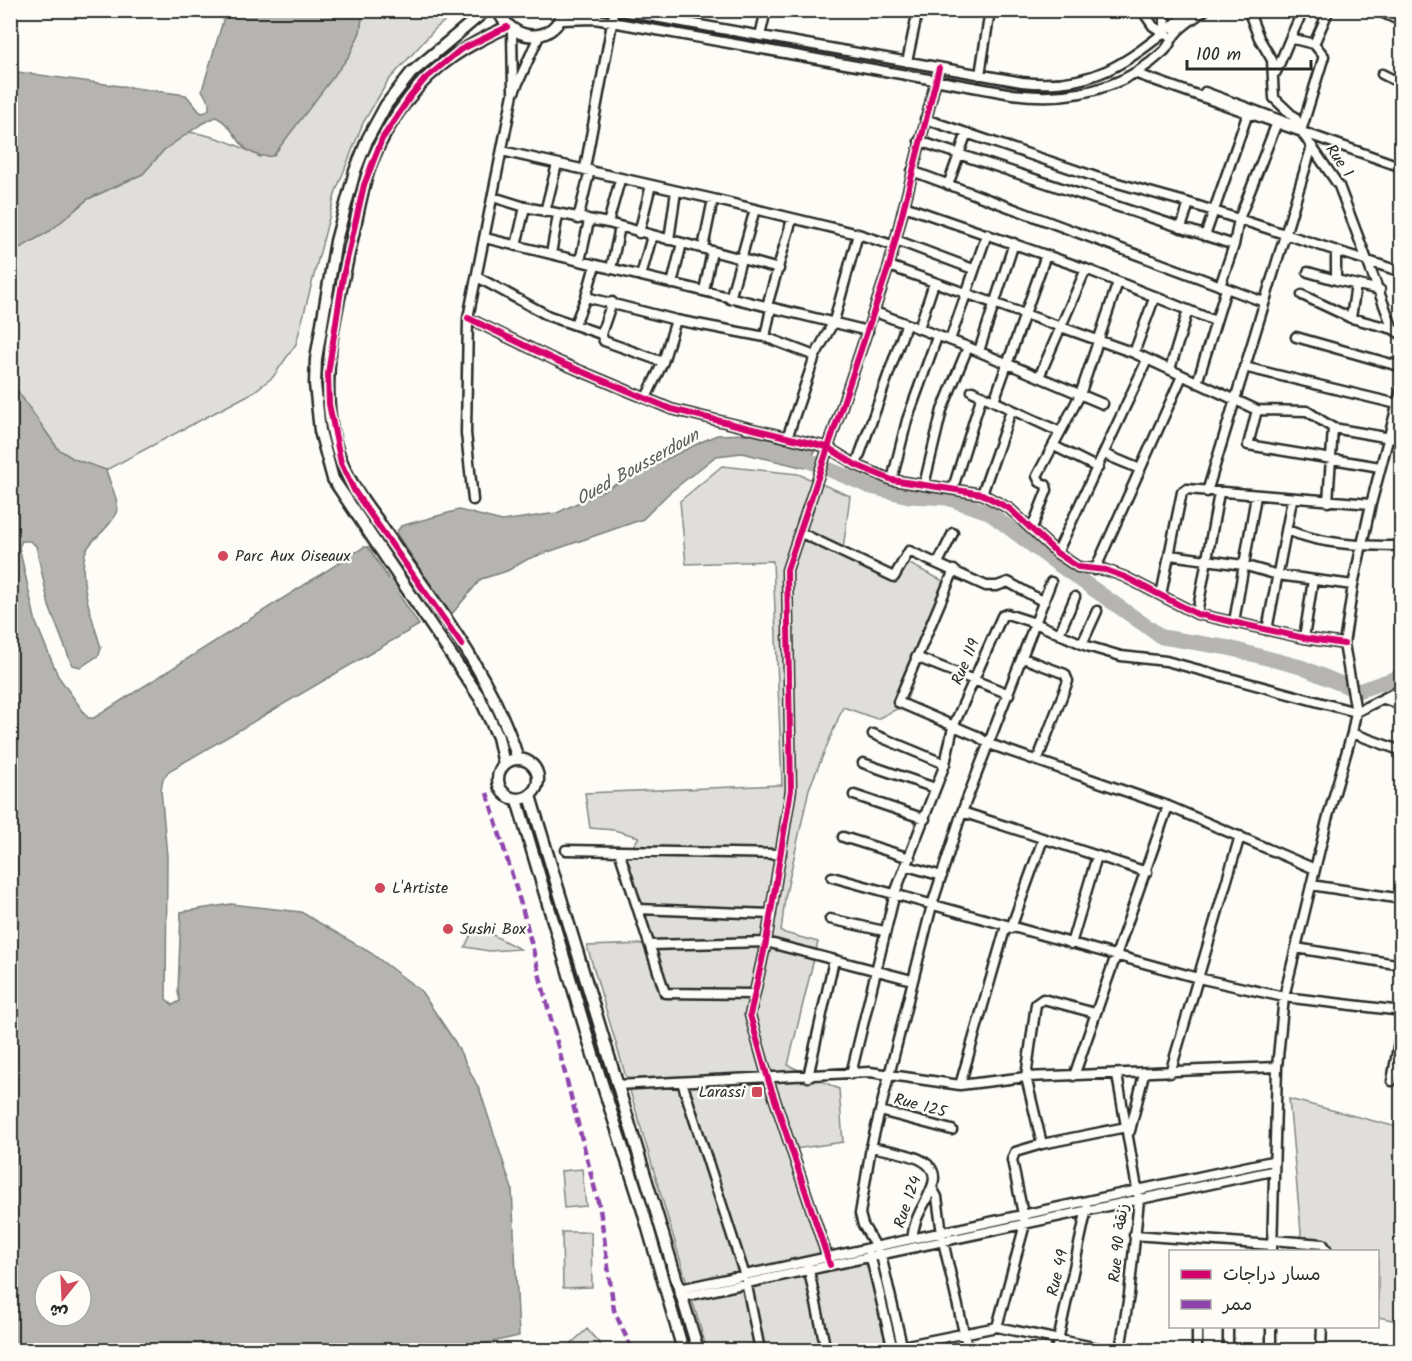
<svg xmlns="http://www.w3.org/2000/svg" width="1412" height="1361" viewBox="0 0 1412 1361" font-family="Kalam,'Playpen Sans Arabic',sans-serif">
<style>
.green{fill:#dfdeda;stroke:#858482;stroke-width:1.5}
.water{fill:#b5b4b1;stroke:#7e7d7b;stroke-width:1.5;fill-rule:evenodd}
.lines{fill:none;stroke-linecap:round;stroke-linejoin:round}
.river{stroke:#b5b4b1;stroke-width:15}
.minor-casing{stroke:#2b2b2b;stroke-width:13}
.major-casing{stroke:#2b2b2b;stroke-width:15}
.minor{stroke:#fdfcf7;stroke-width:8}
.major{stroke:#fdfcf7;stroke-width:10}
.quiet{stroke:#8e44ad;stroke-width:4.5;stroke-dasharray:9 4.5;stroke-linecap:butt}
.cycleway-casing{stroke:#fdfcf7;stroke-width:10}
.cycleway{stroke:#d6006c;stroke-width:6}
.poi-dot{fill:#d1495b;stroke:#fdfcf7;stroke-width:2}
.labels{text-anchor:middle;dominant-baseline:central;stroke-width:5;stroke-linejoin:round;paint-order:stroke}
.street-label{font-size:16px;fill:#2b2b2b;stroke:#fdfcf7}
.poi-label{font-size:16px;fill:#2b2b2b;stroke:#fdfcf7;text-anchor:start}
.water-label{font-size:18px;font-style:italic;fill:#5b5b5a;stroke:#fdfcf7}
</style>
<rect width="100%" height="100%" fill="#fdfcf7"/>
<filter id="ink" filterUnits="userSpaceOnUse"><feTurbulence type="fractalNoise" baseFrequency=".0167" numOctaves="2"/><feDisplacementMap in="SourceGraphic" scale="12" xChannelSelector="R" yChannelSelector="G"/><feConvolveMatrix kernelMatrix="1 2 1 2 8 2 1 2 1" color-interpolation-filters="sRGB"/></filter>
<g filter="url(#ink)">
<path class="green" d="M363,11H457L435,29L388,81L363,123L336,191L296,344L273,377L252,393L106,470L74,460L58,449L12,384L11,261L18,249L50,231L88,199L143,174L164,150L188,132C215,135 237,144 260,157L349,56L360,32Z
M722,466L798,474L850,496L843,550L892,575L904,561L949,584L905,705L877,719L843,707L809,789L785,898L781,932L818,942L788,1065L839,1089L843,1142L787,1150L831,1268L871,1259L891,1350H707L587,946L646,944L647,908L629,885L627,855L639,837L614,830L590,828L585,793L782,785L773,561L686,564L680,501Z
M475,926L520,949L489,951L465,947Z
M1289,1099L1401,1128V1322L1378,1317V1252L1299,1251L1301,1232Z
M582,1169L586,1206L564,1208L561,1171Z
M562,1232H591L592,1287L563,1288Z
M587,1329L605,1350H568L566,1348Z"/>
<path class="water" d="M226,11H363L360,32L349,56L273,156C236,159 240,128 216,117L203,123L164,150L143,174L88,199L50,231L18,249L11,261V71L186,95L200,112L204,113L209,109V103L202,90Z
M10,380L58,449L74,459L106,470C117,505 127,508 99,535C94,540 87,546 85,553C78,582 93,620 101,648L99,655L81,667L72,665L49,606L36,546L30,541H22L19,547L36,623L58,676L88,718H94L364,547H368L419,625L169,771L163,779L161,790L167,856L166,999L173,1005L180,1001L178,992L181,912L231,904L301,912L371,953L421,991L455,1042L480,1091L512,1189L519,1336L454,1350H11ZM45,1280H81V1316H45Z
M749,434L816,450L805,468L742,453L716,456L669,493L643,519L528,559L507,571L481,579L451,615L396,533L401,526L459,510L502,521L557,513L701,442L717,435Z"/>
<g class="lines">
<path class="river" d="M790,453L871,487L909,496L947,498L988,512L1045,555L1162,637L1229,648L1301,667L1358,691L1402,676
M394,585L440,562"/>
<defs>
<path id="minor" d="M615,10L1022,82C1101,91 1135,55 1192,10
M975,10L990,13
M1142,10L1153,26L1167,35
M1160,10L1165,20L1164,32
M1248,10L1259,38L1272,60L1274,98L1296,119L1301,131L1339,186L1393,329L1402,335
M1377,10L1401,21
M561,20L595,19L1012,94C1067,101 1121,91 1163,52C1169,47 1171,39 1176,33C1184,24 1196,17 1205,10
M512,31L513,91
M760,36L766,10
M1289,41L1303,10
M907,62L918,10
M1276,72L1289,41L1294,39L1314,44
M1134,73L1402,167
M1382,74L1402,84
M980,75L990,10
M1205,92L1291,124
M925,119L1096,177L1189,203L1402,272
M1301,131L1324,56L1314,44L1329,10
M919,141L1234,245
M502,151L713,199L858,234L895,246
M585,168L613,18
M912,171L1264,302
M948,185L966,135
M493,197L525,207L608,223L779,269
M904,206L1086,269L1215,321
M545,212L557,164
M578,219L590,170
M608,223L620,180
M1181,228L1189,203
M639,233L651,185
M1205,236L1248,113
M485,238L868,331
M669,240L676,191
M896,240L973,269
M516,246L525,207
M703,248L713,199
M1336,253V280L1380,290
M551,254L558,215
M580,261L589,221
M889,266L1134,353L1257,410L1307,411L1333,428L1402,440
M611,269L620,227
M1308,272L1336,280
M641,276L652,236
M477,277L549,316L601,334
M672,284L682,243
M1220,286L1234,245L1239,219L1276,125
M704,291L712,251
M1302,295L1351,318L1393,329
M586,297L676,320L765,337L815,356
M730,299L755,209
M612,302L601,334L604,341L663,362
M767,306L792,219
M875,312L968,347L1103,404
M468,318L557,361L671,409L827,447L856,465L892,480L982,494L1010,509L1057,553L1078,567L1106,570L1125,577L1197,614L1304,638L1344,644
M1351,318L1356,285
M575,324L586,297L595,265
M919,328L934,283
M765,337L771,308
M1296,337L1402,367
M950,340L987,234
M979,351L1014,243
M1134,353L1155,296
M1244,367L1397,404
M1170,369L1188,310
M1039,377L1086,269
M1197,383L1226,289
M972,391L1060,432
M646,398L663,362L676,320
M994,401L1046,255
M1257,410L1248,445L1380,467
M787,438L815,356L834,321L858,234
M1054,446L1098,468
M1104,454L1140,469
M856,465L906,325
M892,480L907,420L937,337
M924,485L942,410L968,347
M953,488L982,395
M1207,492L1312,146
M982,494L1011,411
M473,500L466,433L468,318L513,94L539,36
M1328,502L1333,428
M1032,528L1047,490L1046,485L1040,482L1037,476L1080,395L1118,282
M1287,530C1323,545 1362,546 1402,546
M799,532L894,577L909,551L986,586H997L1008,582L1044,602
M1057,553L1147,360
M1170,555L1243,565L1278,575L1353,585
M938,563L953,533
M954,570L898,702L977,736L989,744L1168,806L1315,869
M1095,570L1182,376
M1161,595L1182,492L1187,489L1371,504
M1197,614L1219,493
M1234,622L1256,496
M1267,630L1292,500
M1059,634L1075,597
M1304,638L1313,580
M1082,644L1097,611
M916,657L1009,694
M1023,658L1065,674L1068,681L1037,761
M1384,699L1402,705
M1356,712L1402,689
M1352,733L1402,751
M873,734L945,764
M863,763L935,788
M854,795L925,819
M962,812L1147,872
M843,837L910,858
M566,850L781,854
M619,851L665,993L752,994
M907,866L942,876
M832,877L1198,978L1284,997L1402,1011
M1311,885L1402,899
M638,909L771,914
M830,919L884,931
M1011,928L1043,839
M1071,944L1097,856
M650,945L766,942L912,980
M1296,948L1402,965
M1170,1073L1240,836
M851,1074L895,893L945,764L953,727L1002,616L1007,614L1035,623L1087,646L1121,656L1166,661L1356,712
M1117,1075L1139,1200L1129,1295L1120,1350
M1074,1076L1168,806
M808,1077L834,960
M1392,1081L1402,1024
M682,1082L745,1276L760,1350
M617,1085L870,1072L960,1085L1026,1077L1277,1067
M960,1085L1006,926
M880,1111L952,1130
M1130,1131L1144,1074
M1042,1144L1026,1077L1036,1004L1043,999L1095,1013
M871,1147C891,1152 945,1155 932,1187C924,1208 915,1214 912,1239
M932,1188L937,1197L943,1241L968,1350
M1134,1235L1272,1245
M1272,1240L1323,1244L1328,1252
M1272,1252L1277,1067L1284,997L1327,820L1352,733L1356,712L1344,644L1353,585L1371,504L1402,387
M870,1254L893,1350
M830,1265L768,1079L750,1015L766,942L791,790L787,570L889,266L939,68
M808,1266L826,1350
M680,1289L1272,1161
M682,1297L1272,1171
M1197,1326V1350
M1228,1326V1350
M1271,1326V1350
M997,1327L1025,1224L1012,1160L1015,1152L1042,1144L1131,1126
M892,1348L997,1327L1108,1350
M903,1350L881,1255L863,1225L860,1214L871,1147L932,905L962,812L1051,582
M1056,1350L1087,1208
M1321,1350L1322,1326"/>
<path id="major" d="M486,10L411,73L386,105L368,138L355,171L336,241L316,359L315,384L320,431L333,479L480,698L498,737L504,764
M498,10C511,42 553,46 564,10
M507,27C469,44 435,64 409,98C394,117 381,139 372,161C362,186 358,214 352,240C338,303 319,370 333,434C340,467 356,492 376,518C427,594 491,670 518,759
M498 779a20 20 0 1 1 40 0a20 20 0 1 1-40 0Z
M530,796L698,1350
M517,800L593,1055L643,1211L683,1350"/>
</defs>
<use href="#minor" class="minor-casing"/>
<use href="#major" class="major-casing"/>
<use href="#minor" class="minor"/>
<use href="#major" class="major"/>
<path class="quiet" d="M487,793L523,911L600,1209L614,1310L632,1350"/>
<defs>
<path id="cycleway" d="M468,318L557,361L671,409L827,447L856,465L892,480L982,494L1010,509L1057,553L1078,567L1106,570L1125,577L1197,614L1304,638L1344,644
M462,645L355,492L341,463L329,404L328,374L343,277L364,185L382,139L410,97L425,79L460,50L507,27
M830,1265L768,1079L750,1015L766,942L791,790L787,570L889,266L939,68"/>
</defs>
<use href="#cycleway" class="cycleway-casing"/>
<use href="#cycleway" class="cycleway"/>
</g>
</g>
<g class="poi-dot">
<circle cx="223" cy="556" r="6"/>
<circle cx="380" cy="888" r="6"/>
<circle cx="448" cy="929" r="6"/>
<rect x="751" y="1086" width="12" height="12" rx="3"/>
</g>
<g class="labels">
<g class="street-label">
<text transform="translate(1339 161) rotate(56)">Rue 1</text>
<text transform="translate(966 662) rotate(-67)">Rue 119</text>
<text transform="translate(920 1106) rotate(15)">Rue 125</text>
<text transform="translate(908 1202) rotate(-71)">Rue 124</text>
<text transform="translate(1119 1243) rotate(-84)">Rue 90 زنقة</text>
<text transform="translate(1058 1273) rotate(-77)">Rue 49</text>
</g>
<g class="poi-label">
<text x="235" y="556">Parc Aux Oiseaux</text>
<text x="392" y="888">L'Artiste</text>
<text x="460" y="929">Sushi Box</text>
<text x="745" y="1092" text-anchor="end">Larassi</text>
</g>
<g class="water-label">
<text transform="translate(638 468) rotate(-29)">Oued Bousserdoun</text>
</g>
</g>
<rect width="1412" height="1361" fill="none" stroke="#fdfcf7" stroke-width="36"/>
<rect x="18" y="18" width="1376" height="1325" fill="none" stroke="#2b2b2b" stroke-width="2" filter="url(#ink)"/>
<rect x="1169" y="1250" width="210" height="78" fill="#fdfcf7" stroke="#a9a8a5" stroke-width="1.5"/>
<rect x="1181" y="1270" width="30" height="9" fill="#d6006c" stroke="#a9a8a5" stroke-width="1.5"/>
<text x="1223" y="1280" font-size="18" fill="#2b2b2b">مسار دراجات</text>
<rect x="1181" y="1300" width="30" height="9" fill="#8e44ad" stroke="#a9a8a5" stroke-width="1.5"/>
<text x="1223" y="1310" font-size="18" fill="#2b2b2b">ممر</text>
<g transform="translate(63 1298) rotate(198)"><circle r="28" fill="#fdfcf7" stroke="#a9a8a5" stroke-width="1.5"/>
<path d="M0-4.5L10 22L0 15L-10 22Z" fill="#d1495b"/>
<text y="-9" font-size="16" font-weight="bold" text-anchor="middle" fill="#2b2b2b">ش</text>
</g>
<path d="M1187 60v9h124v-9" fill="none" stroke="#2b2b2b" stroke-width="3"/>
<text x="1196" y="60" font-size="18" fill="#2b2b2b" stroke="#fdfcf7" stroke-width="4.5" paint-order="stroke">100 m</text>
</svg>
